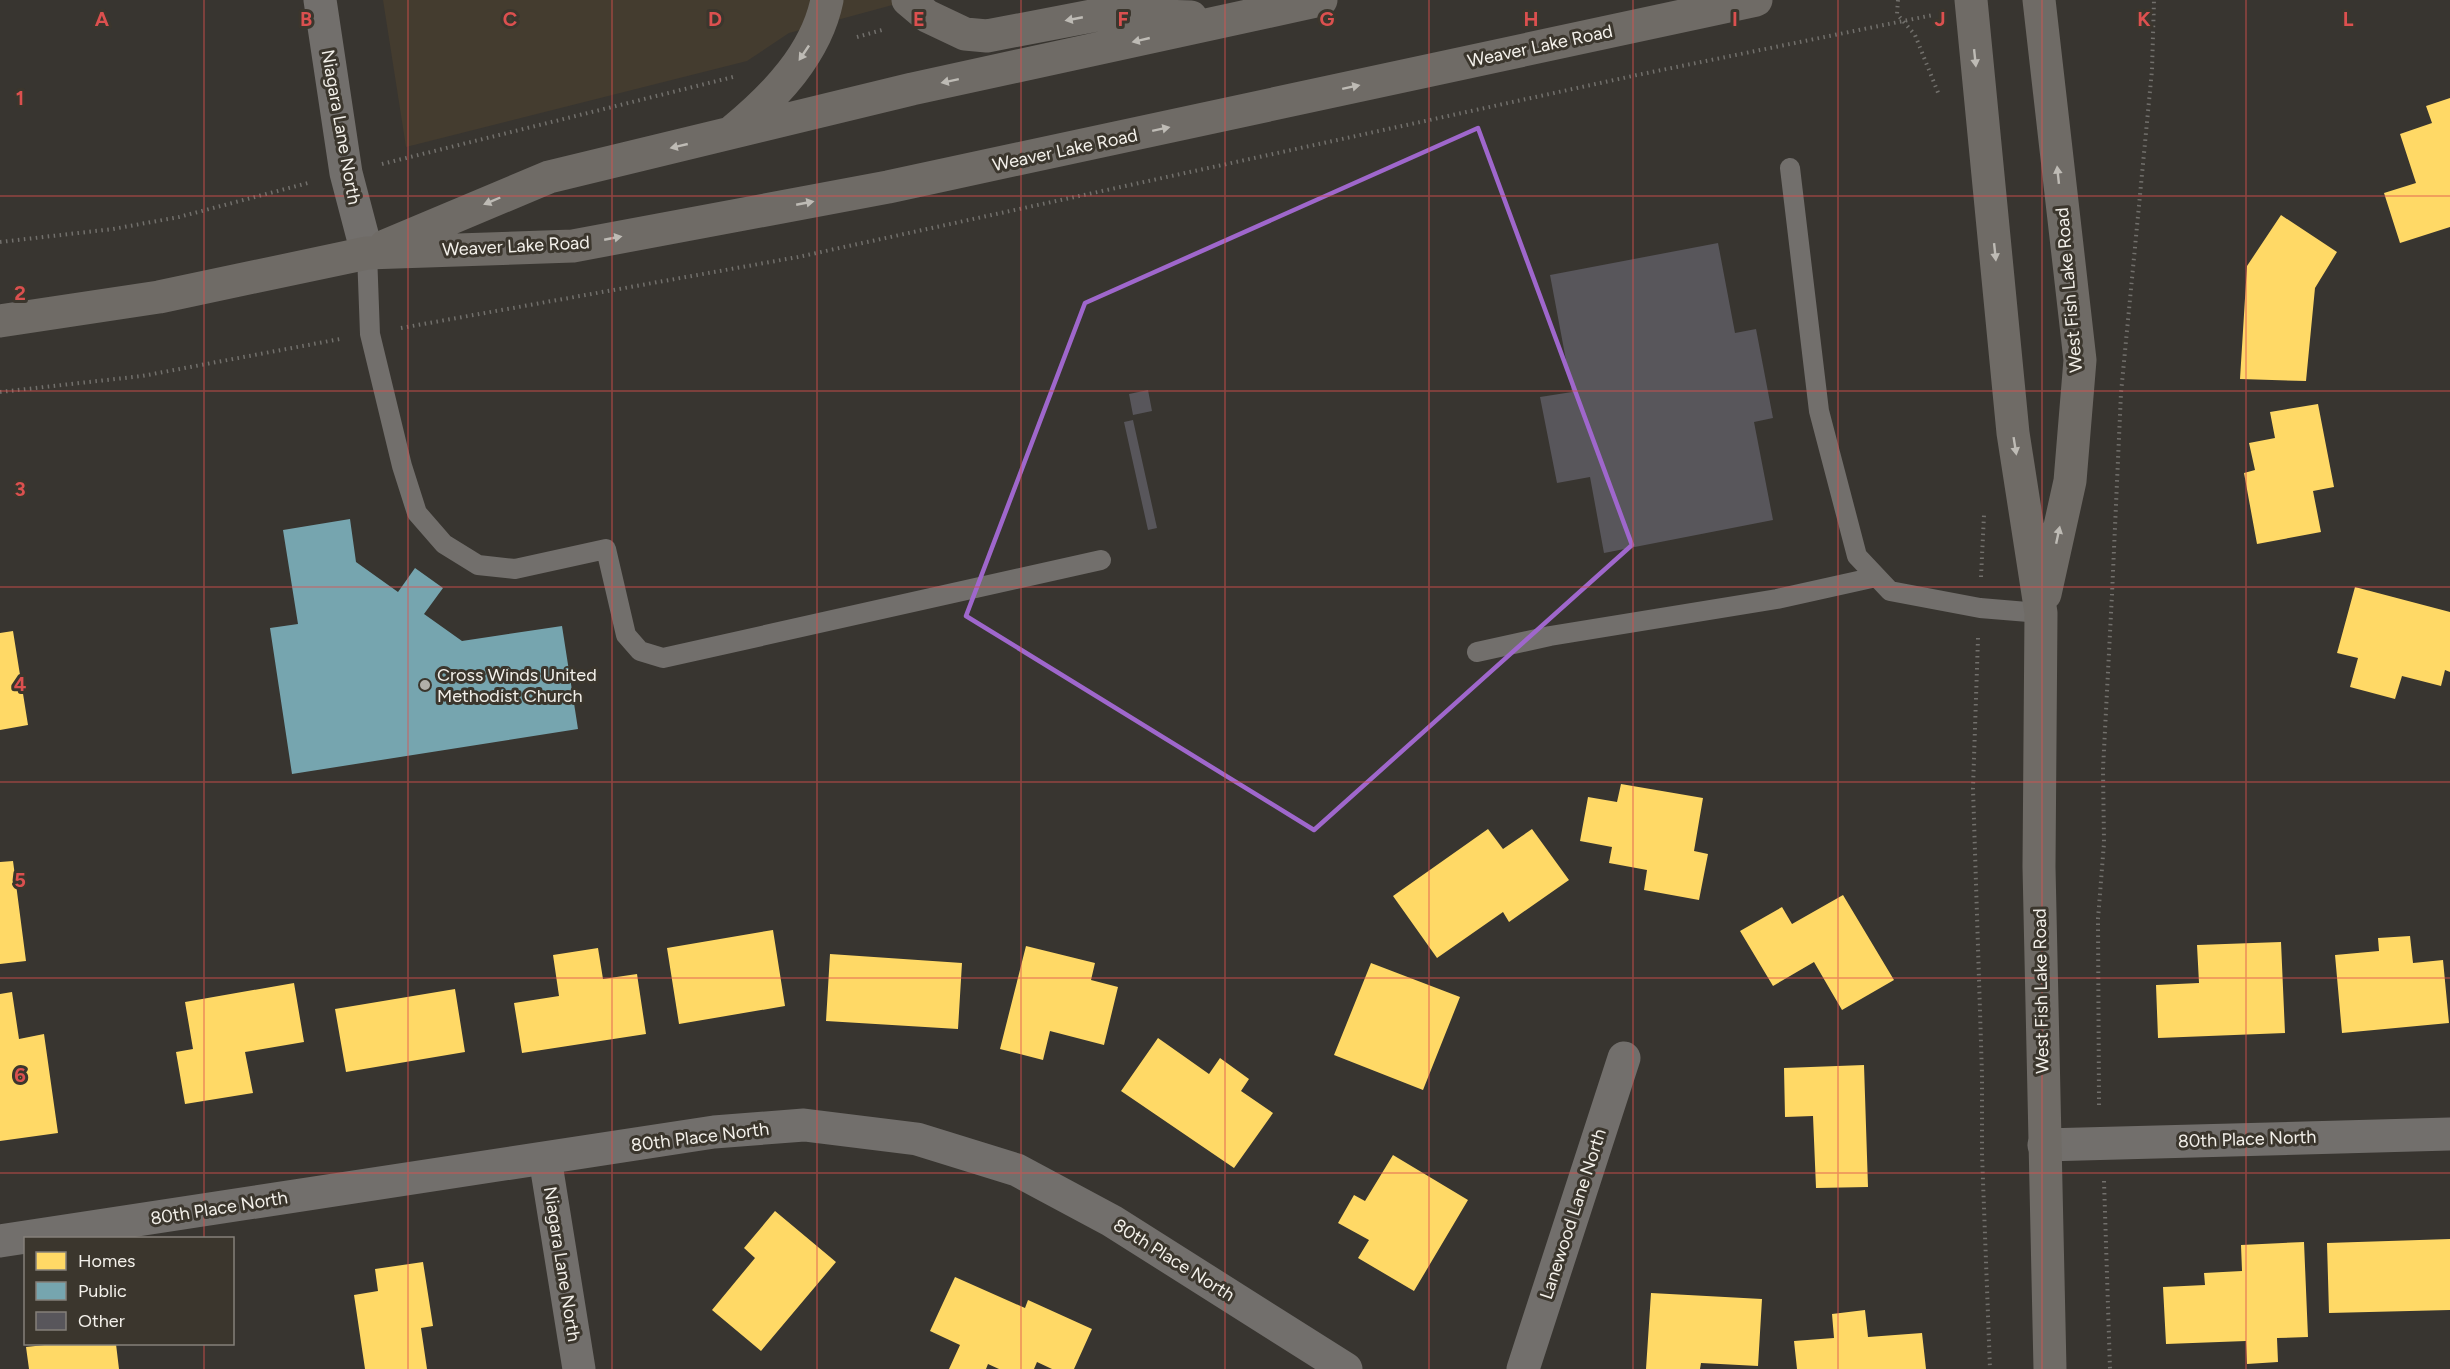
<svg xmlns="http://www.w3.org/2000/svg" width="2450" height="1369" viewBox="0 0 2450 1369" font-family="Figtree,sans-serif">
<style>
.built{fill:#443c2f}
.homes{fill:#ffd966}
.public{fill:#76a5af}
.building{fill:#58565b}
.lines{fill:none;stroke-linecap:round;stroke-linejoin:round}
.path{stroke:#72706c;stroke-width:4;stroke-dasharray:1.5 4.5;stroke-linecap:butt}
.lane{stroke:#726f6c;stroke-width:20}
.street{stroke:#726f6c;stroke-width:33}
.secondary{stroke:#6f6b66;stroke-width:33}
.oneway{fill:#bebbb5}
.marked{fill:none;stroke:#9f67cc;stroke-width:4.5;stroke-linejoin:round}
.grid{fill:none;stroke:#dc504f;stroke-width:1.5;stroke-opacity:0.55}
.poi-dot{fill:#b2afa9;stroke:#3b362d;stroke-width:2}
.labels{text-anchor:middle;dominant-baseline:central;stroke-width:6;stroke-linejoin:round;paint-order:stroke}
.street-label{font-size:18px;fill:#f3f0ea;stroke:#3b362d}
.poi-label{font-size:18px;fill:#f3f0ea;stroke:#3b362d;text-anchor:start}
.grid-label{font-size:20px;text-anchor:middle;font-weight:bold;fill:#dc504f;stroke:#3b362d;stroke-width:6;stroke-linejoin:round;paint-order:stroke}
</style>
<rect width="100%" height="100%" fill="#383530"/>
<path class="built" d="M383,0H911L789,33L747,61L406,147Z"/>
<path class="homes" d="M2450,98V227L2400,243L2384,193L2416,183L2400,134L2432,123L2426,106Z
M2281,215L2337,252L2315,288L2306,381L2240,379L2247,266Z
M2318,404L2334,487L2313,491L2321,532L2257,544L2244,473L2255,470L2249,443L2275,438L2270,412Z
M2355,587L2450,612V672L2445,670L2441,686L2402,676L2395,699L2350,687L2358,658L2337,653Z
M13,631L28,725L0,730V633Z
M1621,784L1703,798L1694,851L1708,854L1699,900L1644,890L1647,870L1609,863L1612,847L1580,841L1588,797L1617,802Z
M1488,829L1503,849L1532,829L1569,880L1509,922L1503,912L1437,958L1393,896Z
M13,861L26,961L0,964V862Z
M1843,895L1894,980L1842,1010L1814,962L1773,986L1740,931L1782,907L1792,924Z
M773,930L785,1006L679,1024L667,948Z
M2410,936L2413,963L2443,960L2449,1023L2342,1033L2335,955L2379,951L2378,938Z
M2281,942L2285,1033L2158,1038L2156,985L2199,983L2197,945Z
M1026,946L1095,963L1091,980L1118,987L1104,1045L1050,1031L1043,1060L1000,1049Z
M598,948L603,979L637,974L646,1034L522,1053L514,1003L559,996L553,955Z
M830,954L962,963L958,1029L826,1021Z
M1371,963L1460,997L1423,1090L1334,1055Z
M294,983L304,1042L245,1052L253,1093L185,1104L176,1052L193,1049L185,1002Z
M455,989L465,1052L346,1072L335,1009Z
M12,992L19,1039L44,1034L58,1133L0,1141V994Z
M1158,1038L1209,1074L1220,1058L1249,1079L1241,1091L1273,1113L1234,1168L1121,1091Z
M1864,1065L1868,1187L1816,1188L1813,1116L1785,1117L1784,1068Z
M1393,1155L1468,1200L1414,1291L1358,1258L1369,1240L1338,1223L1354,1195L1365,1201Z
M775,1211L836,1262L761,1351L712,1310L755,1258L744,1248Z
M2450,1239V1310L2329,1313L2327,1243Z
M2304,1242L2308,1337L2277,1338L2278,1362L2247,1364L2246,1341L2166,1344L2163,1287L2205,1285L2204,1273L2242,1271L2241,1245Z
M423,1262L433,1326L421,1328L427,1369H365L354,1295L378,1291L375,1269Z
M955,1277L1025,1308L1028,1300L1092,1329L1074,1369H1052L1037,1362L1034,1369H999L988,1364L986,1369H949L960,1345L930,1331Z
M1651,1293L1762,1299L1758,1366L1701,1363L1700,1369H1646Z
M1865,1310L1868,1337L1922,1333L1926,1369H1797L1794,1341L1834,1338L1832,1314Z
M54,1344H116L119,1369H29L26,1347Z"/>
<path class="public" d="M350,519L356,562L398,592L415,568L443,588L424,614L462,641L562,626L578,729L292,774L270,628L298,624L283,530Z"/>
<path class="building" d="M1718,243L1735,333L1756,329L1773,418L1754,422L1773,520L1604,553L1590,477L1557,483L1540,397L1572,392L1550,275Z
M1148,390L1152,411L1133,415L1129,394Z
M1133,420L1157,528L1148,530L1124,422Z"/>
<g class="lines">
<path class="path" d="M1898,0L1897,14L1915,35L1939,95
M857,37L882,30
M382,164L733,77
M0,242L113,229L179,217L308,183
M401,328L798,257L1637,75L1933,15
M0,392L142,376L340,339
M1981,577L1984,515
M1978,638L1973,788L1982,1075V1154L1990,1369
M2099,1105L2098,919L2104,843L2103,769L2112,594L2121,393L2152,70L2154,0
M2104,1181L2110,1369"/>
<path class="lane" d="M1790,168L1819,411L1857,556L1890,591L1980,608L2041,613
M367,253L370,334L402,466L417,513L444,544L478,565L515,569L606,549L626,635L640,651L663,658L1101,560
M1477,652L1550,636L1777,599L1876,577"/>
<path class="street" d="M320,0L346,173L367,253
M2044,1145L2450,1134
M545,1158L579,1369
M0,1241L714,1132L804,1125L917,1139L1017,1170L1112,1221L1346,1369
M1523,1369L1624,1058"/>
<path class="secondary" d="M908,0L927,16L965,34L987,36L1102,14L1191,17
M1971,0L2013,433L2041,613L2039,867L2050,1369
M2039,0L2080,360L2070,481L2045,594
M734,130C775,96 816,54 827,0
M385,246L549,177L912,89L1321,0
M0,321L159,297L367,253L573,246L888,187L1756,0"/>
</g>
<defs><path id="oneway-solid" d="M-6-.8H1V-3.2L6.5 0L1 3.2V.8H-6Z" transform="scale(1.5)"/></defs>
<g class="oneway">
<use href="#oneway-solid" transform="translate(1074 19) rotate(169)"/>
<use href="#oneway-solid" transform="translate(1141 40) rotate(167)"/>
<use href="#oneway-solid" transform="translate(804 53) rotate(124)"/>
<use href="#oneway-solid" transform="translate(1975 58) rotate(84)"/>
<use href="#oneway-solid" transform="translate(950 81) rotate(168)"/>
<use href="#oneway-solid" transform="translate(1351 87) rotate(-12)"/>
<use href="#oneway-solid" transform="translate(1161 129) rotate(-12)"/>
<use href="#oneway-solid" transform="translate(679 146) rotate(167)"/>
<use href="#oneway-solid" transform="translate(2058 175) rotate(-96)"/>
<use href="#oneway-solid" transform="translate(492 201) rotate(157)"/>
<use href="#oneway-solid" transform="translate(805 203) rotate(-11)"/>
<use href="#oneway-solid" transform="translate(613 238) rotate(-11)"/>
<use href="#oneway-solid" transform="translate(1995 252) rotate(84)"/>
<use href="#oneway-solid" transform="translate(2015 446) rotate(81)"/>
<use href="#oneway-solid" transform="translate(2058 535) rotate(-78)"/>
</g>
<path class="marked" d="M1478,128L1632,545L1314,830L966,616L1085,303Z"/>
<path class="grid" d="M204,0V1238M408,0V1369M612,0V1369M817,0V1369M1021,0V1369M1225,0V1369M1429,0V1369M1633,0V1369M1838,0V1369M2042,0V1369M2246,0V1369M0,196H2450M0,391H2450M0,587H2450M0,782H2450M0,978H2450M0,1173H2450M204,1344V1369"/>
<circle class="poi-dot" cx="425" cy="685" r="6"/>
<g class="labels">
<g class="street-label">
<text transform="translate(1540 46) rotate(-12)">Weaver Lake Road</text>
<text transform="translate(341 127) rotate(80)">Niagara Lane North</text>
<text transform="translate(1065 150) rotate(-12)">Weaver Lake Road</text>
<text transform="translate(516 246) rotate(-3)">Weaver Lake Road</text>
<text transform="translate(2069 290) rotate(-95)">West Fish Lake Road</text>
<text transform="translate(2041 991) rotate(-91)">West Fish Lake Road</text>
<text transform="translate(700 1137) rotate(-7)">80th Place North</text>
<text transform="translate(2247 1139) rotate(-2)">80th Place North</text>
<text transform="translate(219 1208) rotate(-9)">80th Place North</text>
<text transform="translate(1573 1214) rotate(-72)">Lanewood Lane North</text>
<text transform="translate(1174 1260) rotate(32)">80th Place North</text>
<text transform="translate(562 1264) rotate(81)">Niagara Lane North</text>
</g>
<g class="poi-label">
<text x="437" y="675">Cross Winds United<tspan x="437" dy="21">Methodist Church</tspan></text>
</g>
</g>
<g class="grid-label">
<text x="102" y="26">A</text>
<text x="306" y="26">B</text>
<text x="510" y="26">C</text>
<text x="715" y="26">D</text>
<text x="919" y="26">E</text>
<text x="1123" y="26">F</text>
<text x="1327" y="26">G</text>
<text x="1531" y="26">H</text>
<text x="1735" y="26">I</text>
<text x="1940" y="26">J</text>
<text x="2144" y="26">K</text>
<text x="2348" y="26">L</text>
<text x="20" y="105">1</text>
<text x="20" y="300">2</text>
<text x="20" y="496">3</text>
<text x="20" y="691">4</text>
<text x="20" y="887">5</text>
<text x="20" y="1082">6</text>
</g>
<rect x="24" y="1237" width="210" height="108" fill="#3b362d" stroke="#858079" stroke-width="1.5"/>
<rect x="36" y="1252" width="30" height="18" fill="#ffd966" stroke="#858079" stroke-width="1.5"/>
<text x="78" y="1267" font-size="18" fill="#f3f0ea">Homes</text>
<rect x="36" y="1282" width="30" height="18" fill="#76a5af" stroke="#858079" stroke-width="1.5"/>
<text x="78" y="1297" font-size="18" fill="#f3f0ea">Public</text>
<rect x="36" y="1312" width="30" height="18" fill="#58565b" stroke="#858079" stroke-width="1.5"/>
<text x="78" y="1327" font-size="18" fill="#f3f0ea">Other</text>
</svg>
